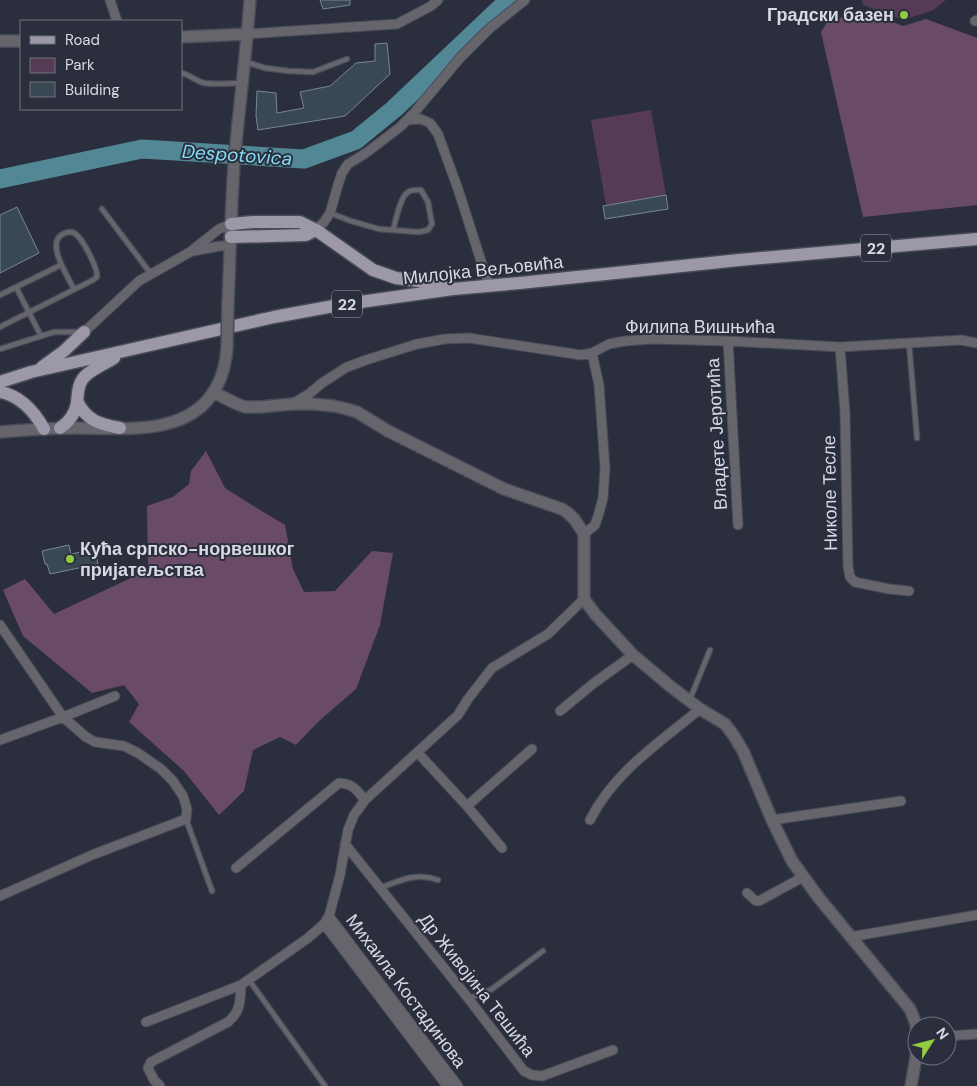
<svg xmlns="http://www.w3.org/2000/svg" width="977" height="1086" viewBox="0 0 977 1086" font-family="'DM Sans',sans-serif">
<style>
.green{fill:#563b54}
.forest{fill:#6a4b67}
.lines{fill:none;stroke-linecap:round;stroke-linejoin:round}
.river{stroke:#528896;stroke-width:19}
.building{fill:#3a4853;stroke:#788794}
.service-casing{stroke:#474a58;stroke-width:7}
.minor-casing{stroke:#474a58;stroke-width:11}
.tertiary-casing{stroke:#474a58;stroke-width:14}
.primary-casing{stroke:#474a58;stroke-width:15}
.service{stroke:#67656c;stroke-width:4.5}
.minor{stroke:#67656c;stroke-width:9}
.tertiary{stroke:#67656c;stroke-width:11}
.primary{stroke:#9d98a7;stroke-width:12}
.tertiary-bridge-casing{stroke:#474a58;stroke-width:14;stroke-linecap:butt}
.tertiary-bridge{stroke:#67656c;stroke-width:11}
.poi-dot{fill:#91cd40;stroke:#2b2f3d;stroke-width:2}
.labels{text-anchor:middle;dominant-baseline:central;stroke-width:4;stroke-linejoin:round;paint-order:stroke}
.shield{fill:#2b2f3d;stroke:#a4a7b1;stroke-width:1}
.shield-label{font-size:16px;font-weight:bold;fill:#d8dae3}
.poi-label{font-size:18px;font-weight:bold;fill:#d8dae3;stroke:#2b2f3d;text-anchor:end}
.street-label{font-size:18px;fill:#d8dae3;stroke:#2b2f3d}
.water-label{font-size:19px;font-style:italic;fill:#83dcf2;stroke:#2b2f3d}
</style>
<rect width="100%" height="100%" fill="#2b2f3d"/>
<path class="green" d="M862,0H946L933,10L903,20L863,5Z
M651,110L666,195L606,205L591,120Z"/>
<path class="forest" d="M871,14L903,26L926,19L977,38V205L863,217L821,32L829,19Z
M206,451L225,488L255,507L285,525L293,569L304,592L335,591L372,551L393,553L380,625L356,689L318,722L296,745L280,737L253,750L244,791L219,815L184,771L129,722L139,704L124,685L92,693L23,636L3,590L25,579L54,614L148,570L147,506L173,497L189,484L191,471Z"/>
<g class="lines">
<path class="river" d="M0,179L142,149L304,159L356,140L394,109L509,0"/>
</g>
<path class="building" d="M320,0H350V5L323,9Z
M387,43L390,74L345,116L258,130L256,116L257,91L276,93L277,113L304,108L300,92L330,86L356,63L375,61V44Z
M666,195L668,209L605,219L603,206Z
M17,207L39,253L0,273V215Z
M69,545L71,554L95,549L98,564L50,574L47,564H45L42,551Z"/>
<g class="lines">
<defs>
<path id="service" d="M246,62L265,68L289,71L313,72L347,59
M181,73C189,74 195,81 204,83C215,85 229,83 241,83
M102,209L151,274
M330,213L351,221L379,229L419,232L428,230L432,224L428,202L421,190C417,190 412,189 408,192C400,197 396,220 393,230
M16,287L41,336
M0,295L61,265
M0,327L93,280L97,277C98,268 82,237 74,233C70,231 67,232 63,234C45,242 68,277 74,289
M909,343L917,438
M0,349L54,332H80
M690,699L710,650
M186,819L212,891
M380,888C401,880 417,872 438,880
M249,980L325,1086
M468,998L482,994L492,989L543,951"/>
<path id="minor" d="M110,0L117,21
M975,21L977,20
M248,34L397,24L431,6L438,0
M407,120L421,119L430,123L438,134L459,192L489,286
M316,230L324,222L330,213L338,185L342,173L348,164L366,153L400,127L413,114L460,58L489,29L525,0
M193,251L220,246H231
M84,332L139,281L190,252L219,229L231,224
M728,341L738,525
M840,347L845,413L848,566L850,577L855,582L889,589L909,591
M292,404L309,394L322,383L347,367L366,360L417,344L445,339L469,338L581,355L592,353L609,344L625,341L653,339L728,341L840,347L961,340L977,343
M584,534L595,525L599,513L603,498L605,468L599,385L592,353
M0,625L63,717L86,737L95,742L124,746L138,753L161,769L173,781L183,796L187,809L186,819L92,855L0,896
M560,711L594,683L633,655
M0,740L63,717L115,696
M418,753L467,806L502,848
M467,806L532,749
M590,820C614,772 660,742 700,709
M772,820L901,801
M345,844L468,998L524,1071L532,1075L542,1076L613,1050
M236,868L339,783C354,784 356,790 365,800
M747,893L756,901H759L803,877
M329,916L458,1086
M324,924L447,1086
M850,937L977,915
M146,1022L241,985L308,938L324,924L329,916L340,875L348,830L354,815L365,800L458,715L468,699L492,668L548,634L584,599
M947,1036L977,1034
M160,1086L154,1080L148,1068L151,1062L228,1022C241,1011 240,1001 241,985"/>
<path id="tertiary" d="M181,37L248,34
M0,41H21
M228,303C230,257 231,210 234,164C239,109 246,55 250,0
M213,392L237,404L245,407H260L292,404H313L334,406L347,409L357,412L388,431L504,489L562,509L568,513L575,520L584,534V599L595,614L633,655L670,686L700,709L725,724L734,736L743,751L772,820L792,861L819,898L910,1009L916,1024L917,1036
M0,432C25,430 51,428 76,428C123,428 189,437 216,388C223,375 226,363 227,348
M911,1086L916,1057L917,1045"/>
<path id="primary" d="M231,224L253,222H300L316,230L373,270L396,278L434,283L451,288
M231,237L306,235L316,230
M42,367L64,351L84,332
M0,382L31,372L274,317L339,305L410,295L453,289L520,283L739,260L977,239
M0,392C21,396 34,411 44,429
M77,401C87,421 99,424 120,428
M60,428C69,422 75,414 77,403C78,395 77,388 82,380C87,371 105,364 114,358"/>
</defs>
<use href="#service" class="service-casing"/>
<use href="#minor" class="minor-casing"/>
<use href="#tertiary" class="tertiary-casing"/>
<use href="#primary" class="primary-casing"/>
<use href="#service" class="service"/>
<use href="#minor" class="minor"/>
<use href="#tertiary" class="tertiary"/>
<use href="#primary" class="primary"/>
<defs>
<path id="tertiary-bridge" d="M227,348L228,303"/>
</defs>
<use href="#tertiary-bridge" class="tertiary-bridge-casing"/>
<use href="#tertiary-bridge" class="tertiary-bridge"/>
</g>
<g class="poi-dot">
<circle cx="904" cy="15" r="5"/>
<circle cx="70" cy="559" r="5"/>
</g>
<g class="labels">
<g class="shield">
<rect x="861" y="234.5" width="30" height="27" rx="4"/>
<rect x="332" y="290.5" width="30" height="27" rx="4"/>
</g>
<g class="shield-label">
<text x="876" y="248">22</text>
<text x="347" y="304">22</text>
</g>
<g class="poi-label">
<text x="894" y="15">Градски базен</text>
<text x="80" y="549" text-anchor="start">Кућа српско-норвешког<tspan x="80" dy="21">пријатељства</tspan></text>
</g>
<g class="street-label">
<text transform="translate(483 270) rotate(-6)">Милојка Вељовића</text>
<text x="700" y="327">Филипа Вишњића</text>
<text transform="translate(717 434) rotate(-93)">Владете Јеротића</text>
<text transform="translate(830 493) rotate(-91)">Николе Тесле</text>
<text transform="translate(477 985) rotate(52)">Др Живојина Тешића</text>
<text transform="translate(406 991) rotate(53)">Михаила Костадинова</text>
</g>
<g class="water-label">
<text transform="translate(237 155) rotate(4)">Despotovica</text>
</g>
</g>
<rect x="20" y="20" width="162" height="90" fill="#2b2f3d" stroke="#70737f"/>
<rect x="30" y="36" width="25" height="8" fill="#9d98a7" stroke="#70737f"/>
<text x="65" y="45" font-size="15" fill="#d8dae3">Road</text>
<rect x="30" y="58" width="25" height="15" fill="#563b54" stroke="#70737f"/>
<text x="65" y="70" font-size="15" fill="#d8dae3">Park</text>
<rect x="30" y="82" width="25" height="15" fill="#3a4853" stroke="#70737f"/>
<text x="65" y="95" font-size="15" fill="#d8dae3">Building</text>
<g transform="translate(932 1041) rotate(54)"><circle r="24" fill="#2b2f3d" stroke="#70737f"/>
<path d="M0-4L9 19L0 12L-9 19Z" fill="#91cd40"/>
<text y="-8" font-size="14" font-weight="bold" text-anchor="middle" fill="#d8dae3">N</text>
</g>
</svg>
